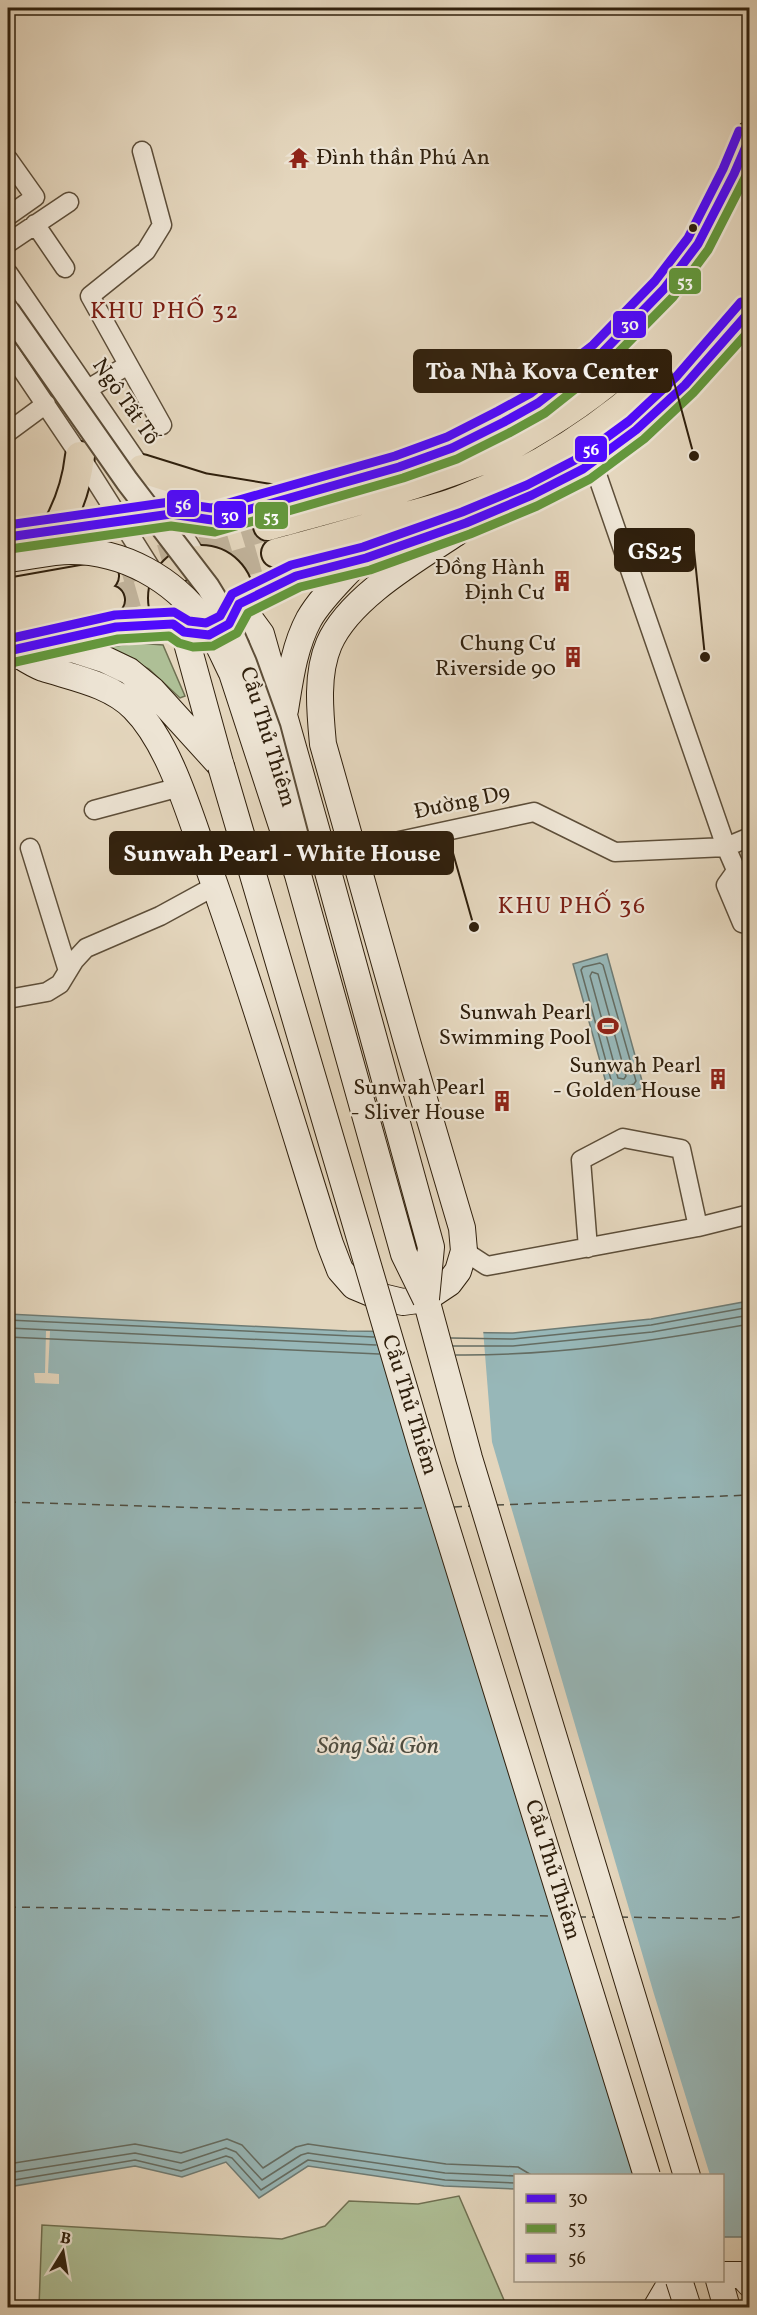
<svg xmlns="http://www.w3.org/2000/svg" width="757" height="2315" viewBox="0 0 757 2315" font-family="Vollkorn,serif">
<style>
.green{fill:#aebf96;stroke:#6f7052;stroke-width:1.5}
.water{fill:#97b7b8;stroke:#6e7b74;stroke-width:1.5}
.pier{fill:#e4d6bd}
.lines{fill:none;stroke-linecap:round;stroke-linejoin:round}
.shore{stroke:#646c62;stroke-width:1.5}
.ferry{stroke:#4f4d40;stroke-width:1.5;stroke-dasharray:8 6;stroke-linecap:butt}
.primary-tunnel{stroke:#c0b29a;stroke-width:28;stroke-dasharray:28 14;stroke-linecap:butt}
.minor-casing{stroke:#5d4e39;stroke-width:21}
.secondary-casing{stroke:#30200d;stroke-width:28}
.primary-casing{stroke:#30200d;stroke-width:32}
.minor{stroke:#ede4d4;stroke-width:18}
.secondary{stroke:#ede4d4;stroke-width:26}
.primary{stroke:#e4d6bd;stroke-width:28}
.tertiary-bridge-casing{stroke:#5d4e39;stroke-width:26;stroke-linecap:butt}
.secondary-bridge-casing{stroke:#30200d;stroke-width:28;stroke-linecap:butt}
.tertiary-bridge{stroke:#ede4d4;stroke-width:22}
.secondary-bridge{stroke:#ede4d4;stroke-width:26}
.bus-1-casing{stroke:#ede4d4;stroke-width:14}
.bus-2-casing{stroke:#ede4d4;stroke-width:14}
.bus-3-casing{stroke:#ede4d4;stroke-width:14}
.bus-1{stroke:#4f0aff;stroke-width:9}
.bus-2{stroke:#64983d;stroke-width:9}
.bus-3{stroke:#4f0aff;stroke-width:9}
.bus-dot{fill:#30200d;stroke:#ede4d4;stroke-width:2}
.labels{text-anchor:middle;dominant-baseline:central;stroke-width:4.5;stroke-linejoin:round;paint-order:stroke}
.poi-label{font-size:22px;fill:#30200d;stroke:#ede4d4;text-anchor:end}
.street-label{font-size:22px;fill:#30200d;stroke:#ede4d4}
.neighbourhood-label{font-size:24px;letter-spacing:1.5px;fill:#7a1f14;stroke:#ede4d4}
.water-label{font-size:24px;font-style:italic;fill:#4f4d40;stroke:#ede4d4}
.leader{fill:none;stroke:#30200d;stroke-width:2}
.callout-dot{fill:#30200d;stroke:#ede4d4;stroke-width:2}
.callout{fill:#30200d;stroke:#30200d;stroke-width:2}
.callout-label{font-size:24px;text-anchor:middle;font-weight:bold;fill:#fff}
.line-badge{stroke:#ede4d4;stroke-width:2}
.badge-label{font-size:16px;text-anchor:middle;font-weight:bold;fill:#fff}
</style>
<rect width="100%" height="100%" fill="#e4d6bd"/>
<filter id="stains"><feTurbulence type="fractalNoise" baseFrequency=".00333" numOctaves="4"/><feColorMatrix values="0 0 0 0 .2 0 0 0 0 .09 0 0 0 0 .02 0 0 0 .5 -.17"/></filter>
<radialGradient id="worn" r=".72"><stop offset=".6" stop-color="#630" stop-opacity="0"/><stop offset="1" stop-color="#630" stop-opacity=".3"/></radialGradient>
<path class="green" d="M138,643L163,645L185,696L180,698L149,669L108,647Z
M459,2196L507,2307H39L42,2225L282,2239L325,2226L349,2201L418,2204Z"/>
<path class="water" d="M607,954L644,1088L610,1097L573,964Z
M749,1301V2237H723L722,2176H516L515,2189L444,2186L308,2166L259,2198L226,2162L182,2177L135,2166L8,2187V1314L347,1331L513,1333L651,1319Z"/>
<path class="pier" d="M377,1328L483,1329L492,1442L654,1994L710,2175H634Z
M46,1331H50L48,1373L59,1374V1384L35,1383L34,1373H45Z"/>
<g class="lines">
<path class="shore" d="M600,963L603,965L636,1081L634,1084L617,1089L613,1087L581,970L583,967Z
M592,972L598,974L626,1076L624,1079L618,1078L590,976Z
M8,1320L374,1337
M8,1328L376,1345
M8,1337L379,1354
M451,1338L513,1339L651,1325L750,1307
M453,1346H513L652,1332L750,1315
M456,1355C555,1356 652,1341 750,1324
M8,2164L135,2144L181,2153L227,2139L242,2145L263,2168L296,2147L308,2144L446,2164L518,2167L533,2176
M8,2173L135,2153L181,2163L226,2148L236,2152L262,2180L301,2155L308,2153L445,2173L517,2176
M8,2181L135,2160L181,2171L226,2156L232,2158L261,2190L308,2160L445,2180L516,2183"/>
<path class="ferry" d="M8,1502L278,1510L428,1508
M496,1505L750,1495
M454,1507L470,1506
M8,1907L553,1916
M578,1917H595
M620,1917L726,1919L750,1915"/>
<path class="primary-tunnel" d="M121,571L268,526
M110,600L276,553"/>
<defs>
<path id="minor" d="M142,151L162,225L146,251L90,296L162,425
M8,159L35,197L8,216
M35,224L65,268
M8,243L69,202
M8,273L142,469L199,560
M8,349L80,456L154,573
M88,389L128,365
M8,432L46,404
M593,463L726,847L750,902
M94,810L180,787
M30,848L68,971
M353,851L534,812L615,852L726,847L750,837
M736,871L726,885L742,923L750,925
M8,999L47,992L60,984L74,961L86,948L160,916L215,886
M588,1248L581,1160L623,1138L681,1149L698,1227
M464,1251L487,1266L698,1227L750,1214"/>
<path id="secondary" d="M239,604L261,634L322,850
M184,632L220,763
M43,644L75,650L106,660L129,671L152,690L221,766
M11,650C21,656 32,664 43,668C74,678 110,684 134,708C170,744 190,816 207,863C252,989 290,1117 330,1244L340,1270L354,1286L378,1296L403,1302L425,1299L449,1283L458,1271L464,1251L462,1228L408,1045L323,744C320,712 316,674 329,644C349,598 415,560 456,533
M285,710C290,679 294,647 309,619C321,598 341,580 357,562
M426,1299L469,1458L687,2176
M722,2275H742L750,2284
M719,2280L727,2308
M656,2308L669,2286L681,2280"/>
<path id="primary" d="M142,469L203,488L270,499
M268,526C336,507 406,490 473,464C498,455 522,440 545,426C632,373 705,298 750,205
M55,531C69,507 77,484 80,456
M8,537L171,514L212,520L399,467L452,448L504,422L538,403L601,354L632,324L664,289L698,244L734,174L750,136
M276,553C318,542 361,530 403,517C422,512 442,507 460,500C534,472 609,424 666,368C698,335 724,298 750,260
M163 598a38 38 0 1 1 76 0a38 38 0 1 1-76 0Z
M8,593L104,576
M239,604C258,595 277,584 296,576C322,566 350,565 376,555C436,534 497,514 554,485C633,445 695,379 750,310
M8,621L60,612L110,600
M8,651L116,627L173,624"/>
</defs>
<use href="#minor" class="minor-casing"/>
<use href="#secondary" class="secondary-casing"/>
<use href="#primary" class="primary-casing"/>
<use href="#minor" class="minor"/>
<use href="#secondary" class="secondary"/>
<use href="#primary" class="primary"/>
<defs>
<path id="tertiary-bridge" d="M8,311L127,481L208,587L222,610L245,663L269,730L299,844"/>
<path id="secondary-bridge" d="M8,559C28,557 50,551 71,551C124,551 173,579 204,621C216,637 223,655 232,673L298,875L404,1254L426,1299
M221,766L422,1449L647,2176
M322,850L431,1247L426,1299
M679,2280L688,2308"/>
</defs>
<use href="#tertiary-bridge" class="tertiary-bridge-casing"/>
<use href="#secondary-bridge" class="secondary-bridge-casing"/>
<use href="#tertiary-bridge" class="tertiary-bridge"/>
<use href="#secondary-bridge" class="secondary-bridge"/>
<defs>
<path id="bus-1" d="M8,537L171,514L212,520L399,467L452,448L504,422L538,403L601,354L664,289L698,244L734,174L750,137
M8,651L116,627L173,624L184,632L209,635L229,624L239,604L296,576L366,558L466,523L532,495L583,469L636,430L685,385L750,311"/>
<path id="bus-2" d="M10,549L171,526L215,532L403,478L457,459L509,433L545,413L608,363L673,297L708,250L750,168
M11,663L118,639L169,636L179,643L193,647L213,646L237,633L248,613L300,587L370,570L470,534L537,506L590,479L644,439L693,393L750,330"/>
<path id="bus-3" d="M8,525L170,502L211,508L395,456L447,437L498,411L531,393L593,345L655,281L688,238L723,169L739,131
M8,639L115,615L174,612L189,621L206,623L220,616L232,594L291,565L363,547L462,512L527,485L577,459L629,421L676,377L741,302"/>
</defs>
<use href="#bus-1" class="bus-1-casing"/>
<use href="#bus-2" class="bus-2-casing"/>
<use href="#bus-3" class="bus-3-casing"/>
<use href="#bus-1" class="bus-1"/>
<use href="#bus-2" class="bus-2"/>
<use href="#bus-3" class="bus-3"/>
</g>
<defs>
<symbol id="temple-bare" viewBox="-9 -9 18 18"><path d="M0-6L5-2H3V0L6.5 2.5H4V6H1.5V3h-3V6H-4V2.5H-6.5L-3 0V-2H-5Z" fill="#8f2418" stroke="#ede4d4" stroke-width="2.5" paint-order="stroke"/></symbol>
<symbol id="building-bare" viewBox="-9 -9 18 18"><path d="M-4-6H4V6H1V3H-1V6H-4ZM-2.5-4.3h1.7v1.8h-1.7ZM.8-4.3h1.7v1.8H.8ZM-2.5-1h1.7V.8h-1.7ZM.8-1h1.7V.8H.8Z" fill="#8f2418" stroke="#ede4d4" stroke-width="2.5" paint-order="stroke"/></symbol>
<symbol id="stadium-bare" viewBox="-9 -9 18 18"><path d="M0-5a6.5 5 0 1 0 0 10a6.5 5 0 1 0 0-10ZM-3.5-1.8h7v3.6h-7Z" fill="#8f2418" stroke="#ede4d4" stroke-width="2.5" paint-order="stroke"/></symbol>
</defs>
<g fill-rule="evenodd">
<use href="#temple-bare" x="284" y="143" width="30" height="30"/>
<use href="#building-bare" x="547" y="566" width="30" height="30"/>
<use href="#building-bare" x="558" y="642" width="30" height="30"/>
<use href="#stadium-bare" x="593" y="1011" width="30" height="30"/>
<use href="#building-bare" x="703" y="1064" width="30" height="30"/>
<use href="#building-bare" x="487" y="1086" width="30" height="30"/>
</g>
<circle class="bus-dot" cx="693" cy="228" r="5"/>
<g class="labels">
<g class="poi-label">
<text x="316" y="158" text-anchor="start">Đình thần Phú An</text>
<text x="545" y="568">Đồng Hành<tspan x="545" dy="25">Định Cư</tspan></text>
<text x="556" y="644">Chung Cư<tspan x="556" dy="25">Riverside 90</tspan></text>
<text x="591" y="1013">Sunwah Pearl<tspan x="591" dy="25">Swimming Pool</tspan></text>
<text x="701" y="1066">Sunwah Pearl<tspan x="701" dy="25">- Golden House</tspan></text>
<text x="485" y="1088">Sunwah Pearl<tspan x="485" dy="25">- Sliver House</tspan></text>
</g>
<g class="street-label">
<text transform="translate(125 402) rotate(55)">Ngô Tất Tố</text>
<text transform="translate(267 737) rotate(73)">Cầu Thủ Thiêm</text>
<text transform="translate(462 803) rotate(-12)">Đường D9</text>
<text transform="translate(409 1405) rotate(73)">Cầu Thủ Thiêm</text>
<text transform="translate(552 1870) rotate(73)">Cầu Thủ Thiêm</text>
</g>
<g class="neighbourhood-label">
<text x="165" y="312">KHU PHỐ 32</text>
<text x="572" y="907">KHU PHỐ 36</text>
</g>
<g class="water-label">
<text x="378" y="1747">Sông Sài Gòn</text>
</g>
</g>
<path class="leader" d="M694 456L671 371M705 657L694 550M474 927L453 853"/>
<g class="callout-dot">
<circle cx="694" cy="456" r="6"/>
<circle cx="705" cy="657" r="6"/>
<circle cx="474" cy="927" r="6"/>
</g>
<g class="callout">
<rect x="414" y="350" width="257" height="42" rx="6"/>
<rect x="615" y="529" width="79" height="42" rx="6"/>
<rect x="110" y="832" width="343" height="42" rx="6"/>
</g>
<g class="callout-label">
<text x="542" y="379">Tòa Nhà Kova Center</text>
<text x="655" y="559">GS25</text>
<text x="282" y="861">Sunwah Pearl - White House</text>
</g>
<g class="line-badge">
<rect x="668" y="267" width="34" height="28" rx="6" fill="#64983d"/>
<rect x="612" y="310" width="35" height="29" rx="6" fill="#4f0aff"/>
<rect x="574" y="435" width="34" height="28" rx="6" fill="#4f0aff"/>
<rect x="166" y="489" width="34" height="29" rx="6" fill="#4f0aff"/>
<rect x="213" y="500" width="34" height="29" rx="6" fill="#4f0aff"/>
<rect x="254" y="501" width="35" height="29" rx="6" fill="#64983d"/>
</g>
<g class="badge-label">
<text x="685" y="287">53</text>
<text x="630" y="330">30</text>
<text x="591" y="455">56</text>
<text x="183" y="510">56</text>
<text x="230" y="521">30</text>
<text x="271" y="522">53</text>
</g>
<rect width="757" height="2315" fill="none" stroke="#e4d6bd" stroke-width="30"/>
<rect x="9" y="9" width="739" height="2297" fill="none" stroke="#30200d" stroke-width="3"/>
<rect x="15" y="15" width="727" height="2285" fill="none" stroke="#30200d" stroke-width="1.5"/>
<rect x="514" y="2174" width="210" height="108" fill="#ede4d4" stroke="#a19684" stroke-width="1.5"/>
<rect x="526" y="2194" width="30" height="9" fill="#4f0aff" stroke="#a19684" stroke-width="1.5"/>
<text x="568" y="2204" font-size="18" fill="#30200d">30</text>
<rect x="526" y="2224" width="30" height="9" fill="#64983d" stroke="#a19684" stroke-width="1.5"/>
<text x="568" y="2234" font-size="18" fill="#30200d">53</text>
<rect x="526" y="2254" width="30" height="9" fill="#4f0aff" stroke="#a19684" stroke-width="1.5"/>
<text x="568" y="2264" font-size="18" fill="#30200d">56</text>
<g transform="translate(63 2252) rotate(11)" stroke="#ede4d4" stroke-width="4.5" paint-order="stroke">
<path d="M0-4.5L10 22L0 15L-10 22Z" fill="#30200d"/>
<text y="-9" font-size="16" font-weight="bold" text-anchor="middle" fill="#30200d">B</text>
</g>
<rect width="100%" height="100%" filter="url(#stains)"/>
<rect width="100%" height="100%" fill="url(#worn)"/>
</svg>
